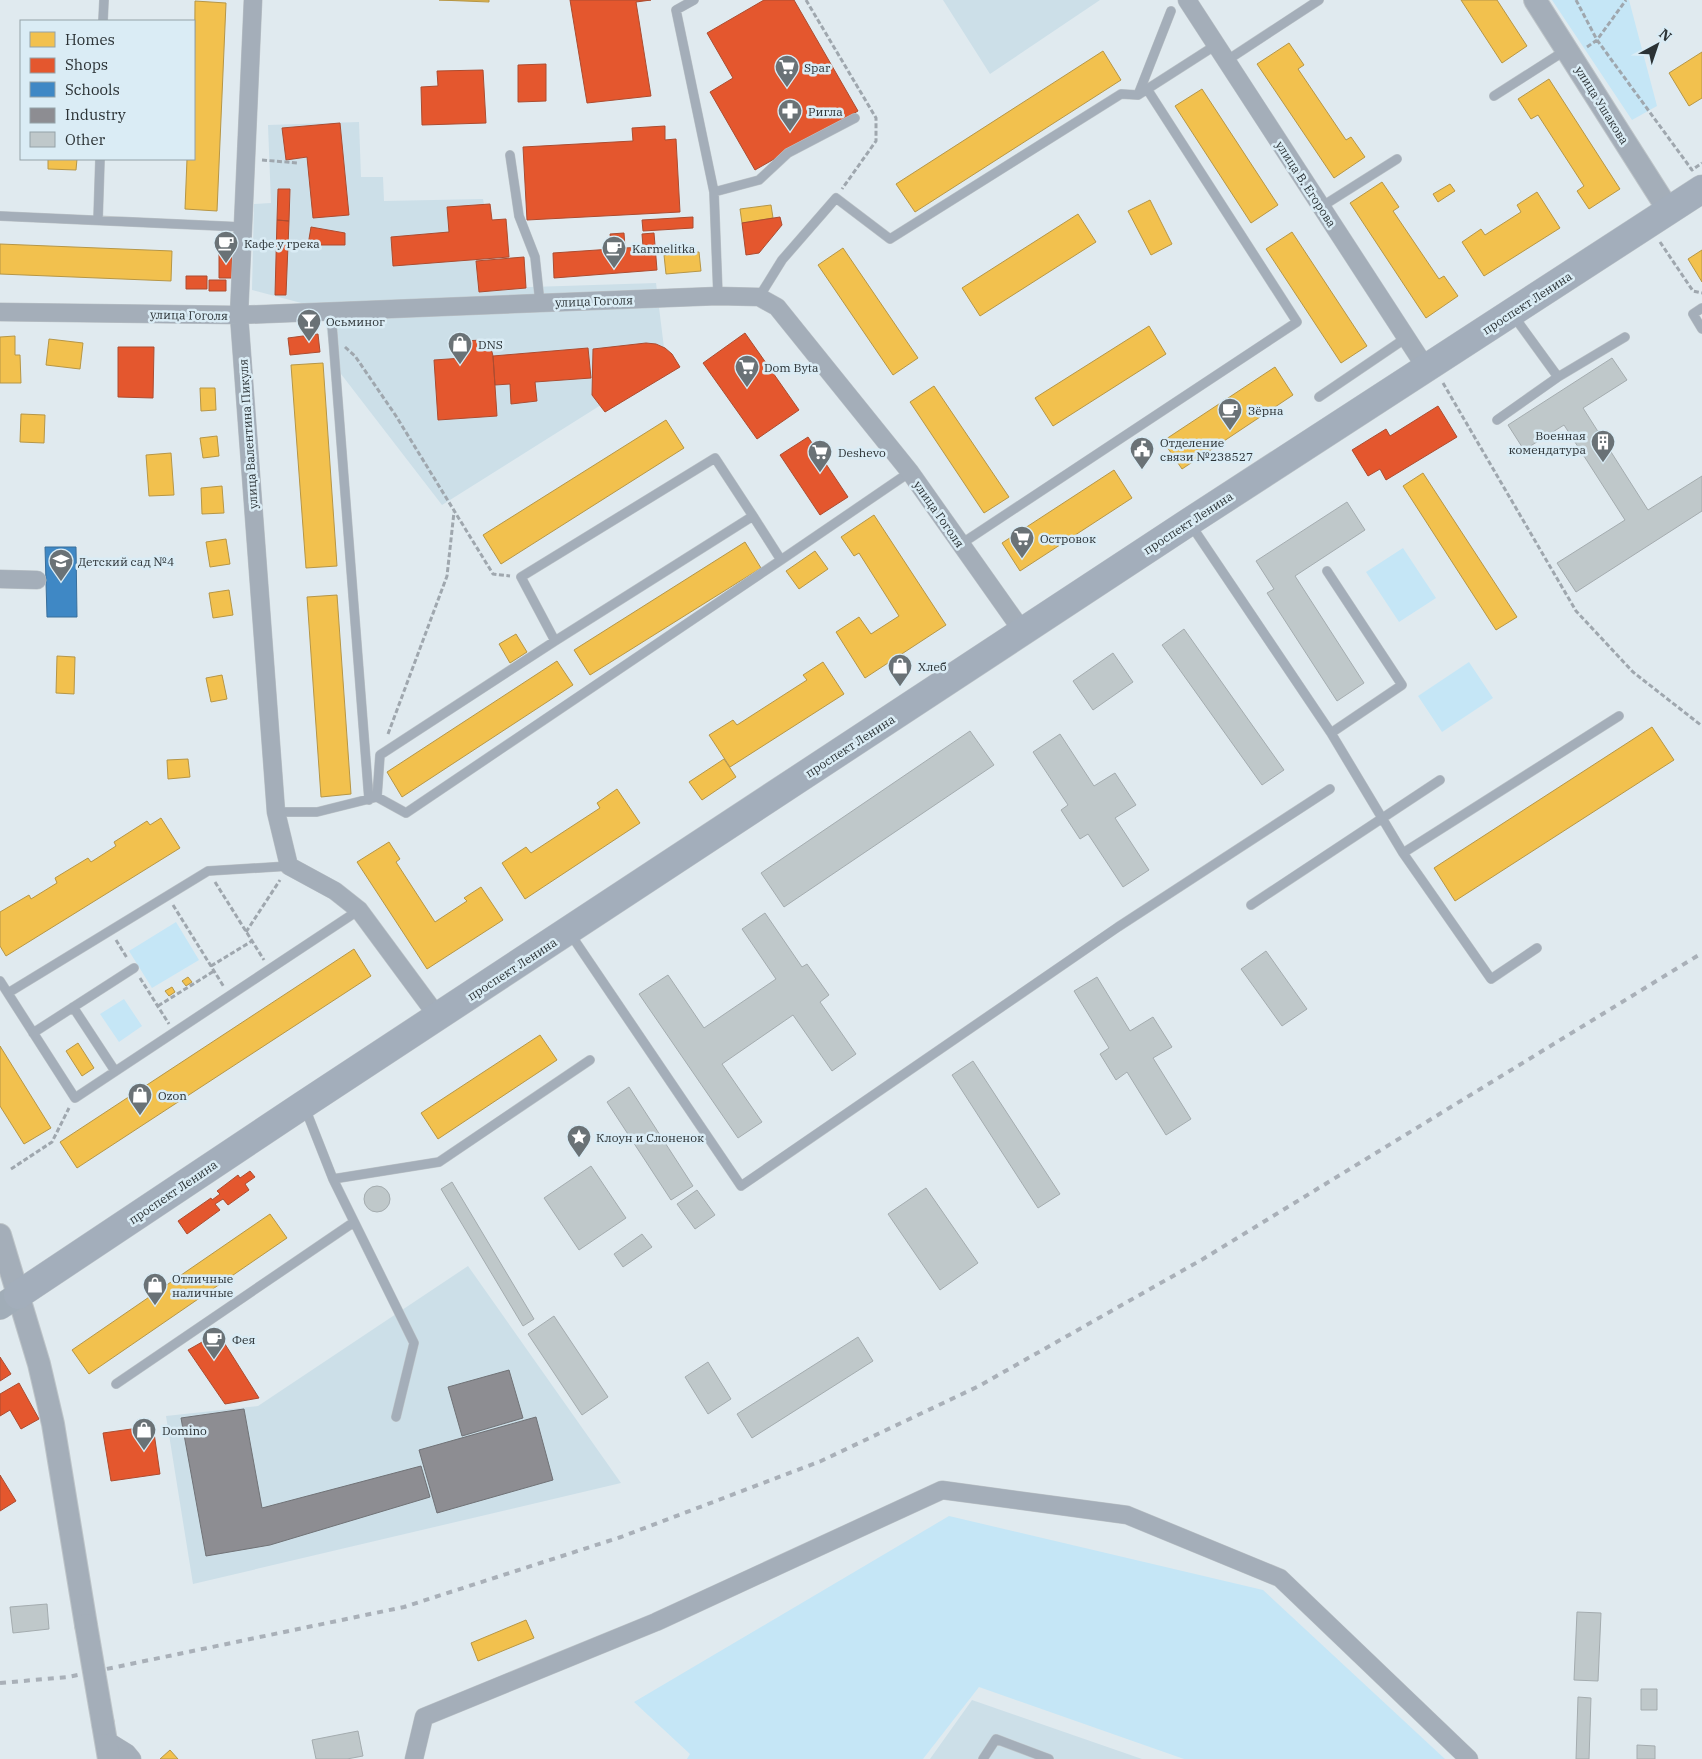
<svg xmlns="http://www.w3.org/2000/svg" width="1702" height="1759" viewBox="0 0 1702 1759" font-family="'IBM Plex Serif',serif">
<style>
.built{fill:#ccdfe8}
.green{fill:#c5e6f6}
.homes{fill:#f2c14e;stroke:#b69646}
.shops{fill:#e4572e;stroke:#ac4c30}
.schools{fill:#3f88c5;stroke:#396e9a}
.industry{fill:#8d8d92;stroke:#707276}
.building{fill:#bfc8ca;stroke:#a4acaf}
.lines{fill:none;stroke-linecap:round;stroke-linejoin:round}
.service-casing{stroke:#bdc4c8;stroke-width:10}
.minor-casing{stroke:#bdc4c8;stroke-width:19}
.tertiary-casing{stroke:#bdc4c8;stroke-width:24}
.secondary-casing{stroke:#bdc4c8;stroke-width:26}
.primary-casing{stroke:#bdc4c8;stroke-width:29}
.path{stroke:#9fa7ae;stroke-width:3;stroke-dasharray:5 2.5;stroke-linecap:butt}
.service{stroke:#a4aeb9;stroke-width:9}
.minor{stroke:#a4aeb9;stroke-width:18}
.tertiary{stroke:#a4aeb9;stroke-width:22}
.secondary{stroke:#a1adb8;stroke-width:25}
.primary{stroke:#a3aebb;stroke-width:28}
.rail{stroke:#a9b0b8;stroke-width:4;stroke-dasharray:6 6;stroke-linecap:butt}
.tertiary-bridge-casing{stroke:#bdc4c8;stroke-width:24;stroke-linecap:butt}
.tertiary-bridge{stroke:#a4aeb9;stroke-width:22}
.labels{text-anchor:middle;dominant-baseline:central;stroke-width:5;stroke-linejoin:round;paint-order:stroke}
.poi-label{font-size:12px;fill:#2b3235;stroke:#daecf5;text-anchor:start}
.street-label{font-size:12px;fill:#2b3235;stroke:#daecf5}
</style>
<rect width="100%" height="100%" fill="#e0eaef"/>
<path class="built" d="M943,0H1100L990,74Z
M359,122L361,177H383L384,201L483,199L501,288L656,283L666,364L442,505L331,361L324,309L252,290L254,204L271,203L268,125Z
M468,1266L621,1483L193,1584L166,1416L258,1406Z
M972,1700L1142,1759H930Z"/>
<path class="green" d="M1552,0H1629L1657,106L1632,120Z
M1403,548L1436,598L1399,622L1366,572Z
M1469,662L1493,698L1442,732L1418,696Z
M176,922L199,960L152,988L129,951Z
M124,999L142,1026L119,1042L100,1014Z
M949,1516L1263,1590L1445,1759H1184L979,1687L923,1759H687L690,1754L634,1702Z"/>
<path class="homes" d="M439,0H489V2Z
M1461,0H1497L1527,46L1502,63Z
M195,1L226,3L217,211L185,209L187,159H194Z
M1289,43L1304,65L1298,69L1346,140L1351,137L1365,157L1334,178L1257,64Z
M1103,51L1121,80L915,212L896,184Z
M1702,52V98L1689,106L1669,73Z
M1549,79L1620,189L1589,209L1577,191L1584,186L1538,115L1531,119L1518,99Z
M1202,89L1278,205L1251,223L1175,106Z
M48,159H77L76,170L48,169Z
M1382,182L1399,207L1393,211L1439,279L1444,276L1458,296L1426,318L1350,203Z
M1450,184L1455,191L1438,202L1433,194Z
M1537,192L1560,228L1484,276L1462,242L1481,229L1485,235L1521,212L1517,205Z
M1150,200L1172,244L1151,255L1128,211Z
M771,205L773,218L742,223L740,209Z
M1078,214L1096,242L980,316L962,288Z
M1292,232L1367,346L1341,363L1266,249Z
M0,244L172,251L171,281L0,274Z
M843,248L918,358L893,375L818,265Z
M1702,250V282L1688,259Z
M699,252L701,271L666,274L664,255Z
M1149,326L1166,354L1053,426L1035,398Z
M15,336V355H20L21,383H0V337Z
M49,339L83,343L80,369L46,365Z
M323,363L337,566L306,568L291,365Z
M1275,367L1293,395L1182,469L1163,441Z
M934,386L1009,497L984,513L910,402Z
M200,388H215L216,410L201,411Z
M21,414L45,415L44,443L20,442Z
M666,420L684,448L501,564L483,535Z
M217,436L219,456L203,458L200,438Z
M171,453L174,495L149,496L146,455Z
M1114,470L1132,498L1020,571L1002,543Z
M1423,473L1517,617L1496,630L1403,486Z
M222,486L224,513L202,514L201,488Z
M874,515L946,625L865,678L836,632L859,617L871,634L899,616L859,553L854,556L841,537Z
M226,539L230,564L210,567L206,542Z
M745,542L761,568L590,675L574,650Z
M815,551L828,569L799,589L786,571Z
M229,590L233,615L213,618L209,593Z
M337,595L351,794L321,797L307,597Z
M516,634L527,652L510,663L499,644Z
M57,656L75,657L74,694L56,693Z
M557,661L573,685L402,797L387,772Z
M823,662L844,694L730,767L709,735L733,720L737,725L807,680L803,675Z
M222,675L227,699L211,702L206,678Z
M1652,727L1674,760L1455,901L1434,868Z
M188,759L190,777L168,779L167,760Z
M724,759L736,777L702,800L689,782Z
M617,789L640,823L525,899L502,863L526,847L531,853L600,808L597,803Z
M161,818L180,848L6,956L0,946V912L29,895L31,899L57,883L55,878L88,858L91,862L116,846L114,842L147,821L150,825Z
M389,842L400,859L396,862L435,922L467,901L464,898L481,887L503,920L427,969L357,862Z
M354,949L371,976L77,1168L60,1142Z
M188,977L192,982L186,986L182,981Z
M172,987L175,992L169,996L165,991Z
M540,1035L557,1060L438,1139L421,1113Z
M78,1043L94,1068L82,1076L66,1051Z
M0,1046L51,1128L24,1144L0,1106Z
M270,1214L287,1238L89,1374L72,1350Z
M526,1620L534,1638L478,1661L471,1643Z
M170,1750L178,1759H160Z"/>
<path class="shops" d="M570,0H651L636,2L651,96L587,103Z
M764,0H794L858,111L755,170L710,92L733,78L707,33Z
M546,64V101L518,102V65Z
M483,70L486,123L422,125L421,87L438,86L437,71Z
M340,123L349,215L313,218L307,157L286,160L282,128Z
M665,126V140L676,139L680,212L527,220L523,147L633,141L632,128Z
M278,189H290L289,221L277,220Z
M490,204L492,220L506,219L509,257L393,266L391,237L449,232L447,207Z
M693,217V228L643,231L642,220Z
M780,217L782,225L759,253L746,255L742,223Z
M277,220L289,221L286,295H275Z
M311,227L345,233V245H308Z
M624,233L625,248L643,247L642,234L654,233L657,270L554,278L553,253L612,249L610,234Z
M219,251H232V278H219Z
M524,257L526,288L479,292L476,261Z
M186,276H207V289H186Z
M209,280H226V291H209Z
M745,333L799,410L757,439L703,363Z
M318,334L320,352L290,355L288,338Z
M483,340L491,348L493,356L497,416L438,420L434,360L463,358L461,341Z
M646,343L656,344L665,348L672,354L680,367L605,412L592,395L593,349Z
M118,347H154L153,398L118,397Z
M588,348L591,378L535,382L537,401L511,404L510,384L495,385L493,356Z
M1438,406L1457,437L1386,480L1380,469L1368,476L1352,450L1386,429L1390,436Z
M808,437L848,497L820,515L780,455Z
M250,1171L255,1177L245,1184L249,1190L228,1205L223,1199L215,1204L220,1210L187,1234L178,1221L211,1198L212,1200L220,1194L217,1191L238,1175L240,1178Z
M218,1333L259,1398L225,1404L188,1350Z
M0,1357L11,1374L0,1381Z
M19,1383L39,1419L21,1429L10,1410L0,1416V1394Z
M153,1426L160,1474L111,1481L103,1433Z
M0,1475L16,1501L0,1511Z"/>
<path class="schools" d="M45,547H76L77,617H47Z"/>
<path class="industry" d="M509,1370L523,1418L462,1436L448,1387Z
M244,1409L262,1508L421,1466L430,1497L270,1545L206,1556L181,1418Z
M536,1417L553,1480L437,1513L419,1450Z"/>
<path class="building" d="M1612,358L1627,380L1583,408L1648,510L1702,476V511L1576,592L1557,563L1625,520L1564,425L1524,450L1508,425Z
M1347,502L1365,530L1295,576L1364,683L1337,701L1267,593L1274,589L1256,561Z
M1184,629L1284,770L1262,785L1162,645Z
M1113,653L1133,682L1093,710L1073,681Z
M970,731L994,765L784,907L761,873Z
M1060,734L1094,786L1115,773L1136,805L1115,818L1149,870L1123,887L1088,834L1080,839L1061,810L1068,805L1033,752Z
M765,913L802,967L807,964L829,995L820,1002L856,1054L832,1071L793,1015L722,1064L762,1122L738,1138L639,994L668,975L704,1028L776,979L742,929Z
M1266,951L1307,1009L1282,1026L1241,969Z
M1097,977L1130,1031L1153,1017L1172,1047L1153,1058L1191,1119L1166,1135L1127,1072L1116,1080L1100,1054L1109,1048L1074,991Z
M973,1061L1060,1194L1038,1208L952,1075Z
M629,1087L693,1186L671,1200L607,1102Z
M591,1166L626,1218L579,1250L544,1198Z
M452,1182L534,1319L523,1326L441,1189Z
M364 1199a13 13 0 1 1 26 0a13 13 0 1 1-26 0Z
M926,1188L978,1263L940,1290L888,1214Z
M697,1190L715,1215L695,1229L677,1204Z
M642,1234L652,1247L623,1267L614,1254Z
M554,1316L608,1397L582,1415L528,1334Z
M858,1337L873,1361L752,1438L737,1414Z
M708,1362L731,1399L708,1414L685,1377Z
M47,1604L49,1629L13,1633L10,1607Z
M1577,1612L1601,1613L1598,1681L1574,1680Z
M1641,1689H1657V1710H1641Z
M1578,1697L1591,1698L1589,1759H1576Z
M358,1731L363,1756L347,1759H316L312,1740Z
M1637,1745L1655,1746V1759H1637Z"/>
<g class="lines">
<defs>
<path id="service" d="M694,0L676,10L714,192
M103,21L104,0
M1226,61L1319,0
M1138,95L1171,11
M1494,96L1566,50
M510,155L519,216L535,257L540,303
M1321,207L1397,159
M0,216L243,227
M98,220L100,159
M718,296L714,192L759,180L788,153L855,118
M759,297L782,260L836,198L890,239L1121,94L1138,95L1216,45
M1702,308L1693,314L1702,329
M331,312L369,800
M1513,315L1558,377
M1319,397L1406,338
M1497,420L1558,377L1625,337
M1191,525L1331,733L1403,853L1491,979L1537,948
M961,544L1297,322L1147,89
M1327,571L1402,685L1331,733
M555,641L521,577L715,458L753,516
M377,797L380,755L555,641L753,516L781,560L910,472
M276,812H317L377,797L406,813L781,560
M1403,853L1619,716
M1251,905L1440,780
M569,932L741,1186L1118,927L1330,789
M0,981L75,1098L359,910
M8,993L208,871L289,866
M73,1007L115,1071
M33,1033L134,968
M305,1108L333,1179L414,1343L396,1417
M333,1179L439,1162L590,1060
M116,1384L354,1222
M983,1759L996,1739L1049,1759"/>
<path id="minor" d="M253,0L239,315L276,812L289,866L335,891L359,910L438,1017
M1187,0L1426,368
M0,312L239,315L718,296L759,297L777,307L910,472L1023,632
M0,579L37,580
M106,1740L127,1753L132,1759
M414,1759L424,1717L656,1622L942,1490L1127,1515L1280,1578L1469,1759"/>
<path id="tertiary" d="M1535,0L1669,211
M0,1235L39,1364L53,1424L86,1625
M103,1724L109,1759"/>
<path id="secondary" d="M0,1307L18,1295"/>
<path id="primary" d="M18,1295L303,1105L1189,522L1702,189"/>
</defs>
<use href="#service" class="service-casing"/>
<use href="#minor" class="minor-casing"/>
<use href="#tertiary" class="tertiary-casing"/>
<use href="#secondary" class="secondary-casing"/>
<use href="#primary" class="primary-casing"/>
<path class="path" d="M806,0L876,118V141L842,189
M1576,0L1597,40L1692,170L1702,163
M1587,47L1597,40L1626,0
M262,160L298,163
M1660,242L1693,291L1702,293
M345,347L355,356L396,416L493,574L510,576
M1443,383L1576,611L1633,672L1702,726
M388,734L447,576L454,512
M215,882L264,960
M173,905L224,987
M246,932L280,880
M116,940L127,958
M211,966L252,941
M140,978L169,1024
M158,1006L214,971
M11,1169L52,1142L69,1108"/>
<use href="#service" class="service"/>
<use href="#minor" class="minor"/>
<use href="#tertiary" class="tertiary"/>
<use href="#secondary" class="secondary"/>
<use href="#primary" class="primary"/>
<path class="rail" d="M0,1683L68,1677L404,1607L621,1537L821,1461L979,1386L1203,1259L1702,953"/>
<defs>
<path id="tertiary-bridge" d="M86,1625L103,1724"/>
</defs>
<use href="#tertiary-bridge" class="tertiary-bridge-casing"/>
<use href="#tertiary-bridge" class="tertiary-bridge"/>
</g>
<defs>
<symbol id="supermarket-pin" viewBox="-11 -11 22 30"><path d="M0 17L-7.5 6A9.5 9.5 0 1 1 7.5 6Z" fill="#6a7276" stroke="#daecf5"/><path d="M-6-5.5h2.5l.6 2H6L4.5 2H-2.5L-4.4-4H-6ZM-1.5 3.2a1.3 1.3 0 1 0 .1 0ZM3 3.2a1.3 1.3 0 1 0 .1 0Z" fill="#fff"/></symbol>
<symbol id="pharmacy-pin" viewBox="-11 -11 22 30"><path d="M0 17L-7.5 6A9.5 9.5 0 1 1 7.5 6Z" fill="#6a7276" stroke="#daecf5"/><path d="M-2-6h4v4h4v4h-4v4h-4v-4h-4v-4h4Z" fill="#fff"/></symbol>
<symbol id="cafe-pin" viewBox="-11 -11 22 30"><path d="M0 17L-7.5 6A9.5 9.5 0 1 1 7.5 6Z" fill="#6a7276" stroke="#daecf5"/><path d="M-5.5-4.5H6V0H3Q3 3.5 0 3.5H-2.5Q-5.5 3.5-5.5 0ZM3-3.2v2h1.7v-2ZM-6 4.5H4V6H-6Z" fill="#fff"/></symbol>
<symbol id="bar-pin" viewBox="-11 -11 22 30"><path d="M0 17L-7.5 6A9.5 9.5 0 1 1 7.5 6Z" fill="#6a7276" stroke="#daecf5"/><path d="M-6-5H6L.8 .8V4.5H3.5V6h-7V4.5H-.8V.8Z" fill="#fff"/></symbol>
<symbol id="shop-pin" viewBox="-11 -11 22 30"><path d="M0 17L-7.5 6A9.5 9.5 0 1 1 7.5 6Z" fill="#6a7276" stroke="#daecf5"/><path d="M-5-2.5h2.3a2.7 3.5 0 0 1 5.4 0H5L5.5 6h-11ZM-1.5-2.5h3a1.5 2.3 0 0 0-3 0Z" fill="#fff"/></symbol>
<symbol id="building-pin" viewBox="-11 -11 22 30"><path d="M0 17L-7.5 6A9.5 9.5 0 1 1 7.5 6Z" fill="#6a7276" stroke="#daecf5"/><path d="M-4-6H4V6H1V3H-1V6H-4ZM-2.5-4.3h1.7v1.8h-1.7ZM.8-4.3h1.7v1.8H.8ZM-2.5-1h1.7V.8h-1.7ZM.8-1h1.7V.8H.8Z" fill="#fff"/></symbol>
<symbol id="civic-pin" viewBox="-11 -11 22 30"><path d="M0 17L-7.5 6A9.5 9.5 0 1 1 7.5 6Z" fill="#6a7276" stroke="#daecf5"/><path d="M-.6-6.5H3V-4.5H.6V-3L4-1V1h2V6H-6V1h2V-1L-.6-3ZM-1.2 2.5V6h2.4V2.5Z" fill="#fff"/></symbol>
<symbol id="school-pin" viewBox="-11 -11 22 30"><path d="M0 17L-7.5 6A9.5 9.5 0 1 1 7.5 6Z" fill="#6a7276" stroke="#daecf5"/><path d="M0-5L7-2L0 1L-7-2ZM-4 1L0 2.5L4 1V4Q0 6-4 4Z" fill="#fff"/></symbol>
<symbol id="sight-pin" viewBox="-11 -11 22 30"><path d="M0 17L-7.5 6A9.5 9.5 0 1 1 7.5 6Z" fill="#6a7276" stroke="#daecf5"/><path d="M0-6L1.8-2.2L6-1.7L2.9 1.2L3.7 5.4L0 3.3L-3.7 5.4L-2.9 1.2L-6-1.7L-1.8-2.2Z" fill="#fff"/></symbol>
</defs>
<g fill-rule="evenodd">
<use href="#supermarket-pin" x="773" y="53" width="28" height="38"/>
<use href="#pharmacy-pin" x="776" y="97" width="28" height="38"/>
<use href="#cafe-pin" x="212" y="229" width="28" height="38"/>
<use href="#cafe-pin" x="600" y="234" width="28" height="38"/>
<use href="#bar-pin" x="295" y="307" width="28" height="38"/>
<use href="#shop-pin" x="446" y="330" width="28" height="38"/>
<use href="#supermarket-pin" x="733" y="353" width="28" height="38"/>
<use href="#cafe-pin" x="1216" y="396" width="28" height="38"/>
<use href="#building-pin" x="1589" y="428" width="28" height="38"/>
<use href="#civic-pin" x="1128" y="435" width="28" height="38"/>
<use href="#supermarket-pin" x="806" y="438" width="28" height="38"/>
<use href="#supermarket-pin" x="1008" y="524" width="28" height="38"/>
<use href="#school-pin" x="47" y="547" width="28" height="38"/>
<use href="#shop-pin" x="886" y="652" width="28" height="38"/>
<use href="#shop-pin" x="126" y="1081" width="28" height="38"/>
<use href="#sight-pin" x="565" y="1123" width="28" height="38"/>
<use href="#shop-pin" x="141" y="1271" width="28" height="38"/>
<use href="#cafe-pin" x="200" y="1325" width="28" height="38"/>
<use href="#shop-pin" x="130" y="1416" width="28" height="38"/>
</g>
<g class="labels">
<g class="poi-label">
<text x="804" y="67">Spar</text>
<text x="808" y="111">Ригла</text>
<text x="244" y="243">Кафе у грека</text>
<text x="632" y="248">Karmelitka</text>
<text x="326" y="321">Осьминог</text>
<text x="478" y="344">DNS</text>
<text x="764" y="367">Dom Byta</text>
<text x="1248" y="410">Зёрна</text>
<text x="1586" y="435" text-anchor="end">Военная<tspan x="1586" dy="14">комендатура</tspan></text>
<text x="1160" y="442">Отделение<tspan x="1160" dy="14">связи №238527</tspan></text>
<text x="838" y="452">Deshevo</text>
<text x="1040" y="538">Островок</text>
<text x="78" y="561">Детский сад №4</text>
<text x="918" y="666">Хлеб</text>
<text x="158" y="1095">Ozon</text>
<text x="596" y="1137">Клоун и Слоненок</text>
<text x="172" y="1278">Отличные<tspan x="172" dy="14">наличные</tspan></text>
<text x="232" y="1339">Фея</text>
<text x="162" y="1430">Domino</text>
</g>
<g class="street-label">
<text transform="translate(1602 105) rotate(58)">улица Ушакова</text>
<text transform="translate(1306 184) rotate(57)">улица В. Егорова</text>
<text transform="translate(594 301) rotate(-2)">улица Гоголя</text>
<text transform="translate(1527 303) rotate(-33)">проспект Ленина</text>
<text transform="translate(189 315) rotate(1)">улица Гоголя</text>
<text transform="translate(248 434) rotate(-94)">улица Валентина Пикуля</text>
<text transform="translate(939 514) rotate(55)">улица Гоголя</text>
<text transform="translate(1188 523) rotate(-33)">проспект Ленина</text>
<text transform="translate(850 746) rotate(-33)">проспект Ленина</text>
<text transform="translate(512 969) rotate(-33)">проспект Ленина</text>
<text transform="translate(173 1192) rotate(-34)">проспект Ленина</text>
</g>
</g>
<rect x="20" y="20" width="175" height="140" fill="#daecf5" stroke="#94a2a8"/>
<rect x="30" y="32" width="25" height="15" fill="#f2c14e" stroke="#94a2a8"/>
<text x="65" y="45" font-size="15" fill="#2b3235">Homes</text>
<rect x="30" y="58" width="25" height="15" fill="#e4572e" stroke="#94a2a8"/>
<text x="65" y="70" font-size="15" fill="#2b3235">Shops</text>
<rect x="30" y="82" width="25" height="15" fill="#3f88c5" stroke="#94a2a8"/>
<text x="65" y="95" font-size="15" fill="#2b3235">Schools</text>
<rect x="30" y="108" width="25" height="15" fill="#8d8d92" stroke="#94a2a8"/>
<text x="65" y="120" font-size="15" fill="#2b3235">Industry</text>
<rect x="30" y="132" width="25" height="15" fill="#bfc8ca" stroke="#94a2a8"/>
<text x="65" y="145" font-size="15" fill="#2b3235">Other</text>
<g transform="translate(1657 45) rotate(40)" stroke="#daecf5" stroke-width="4" paint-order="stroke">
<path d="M0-4L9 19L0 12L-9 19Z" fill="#2b3235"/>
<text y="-8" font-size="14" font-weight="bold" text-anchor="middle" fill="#2b3235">N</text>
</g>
</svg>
